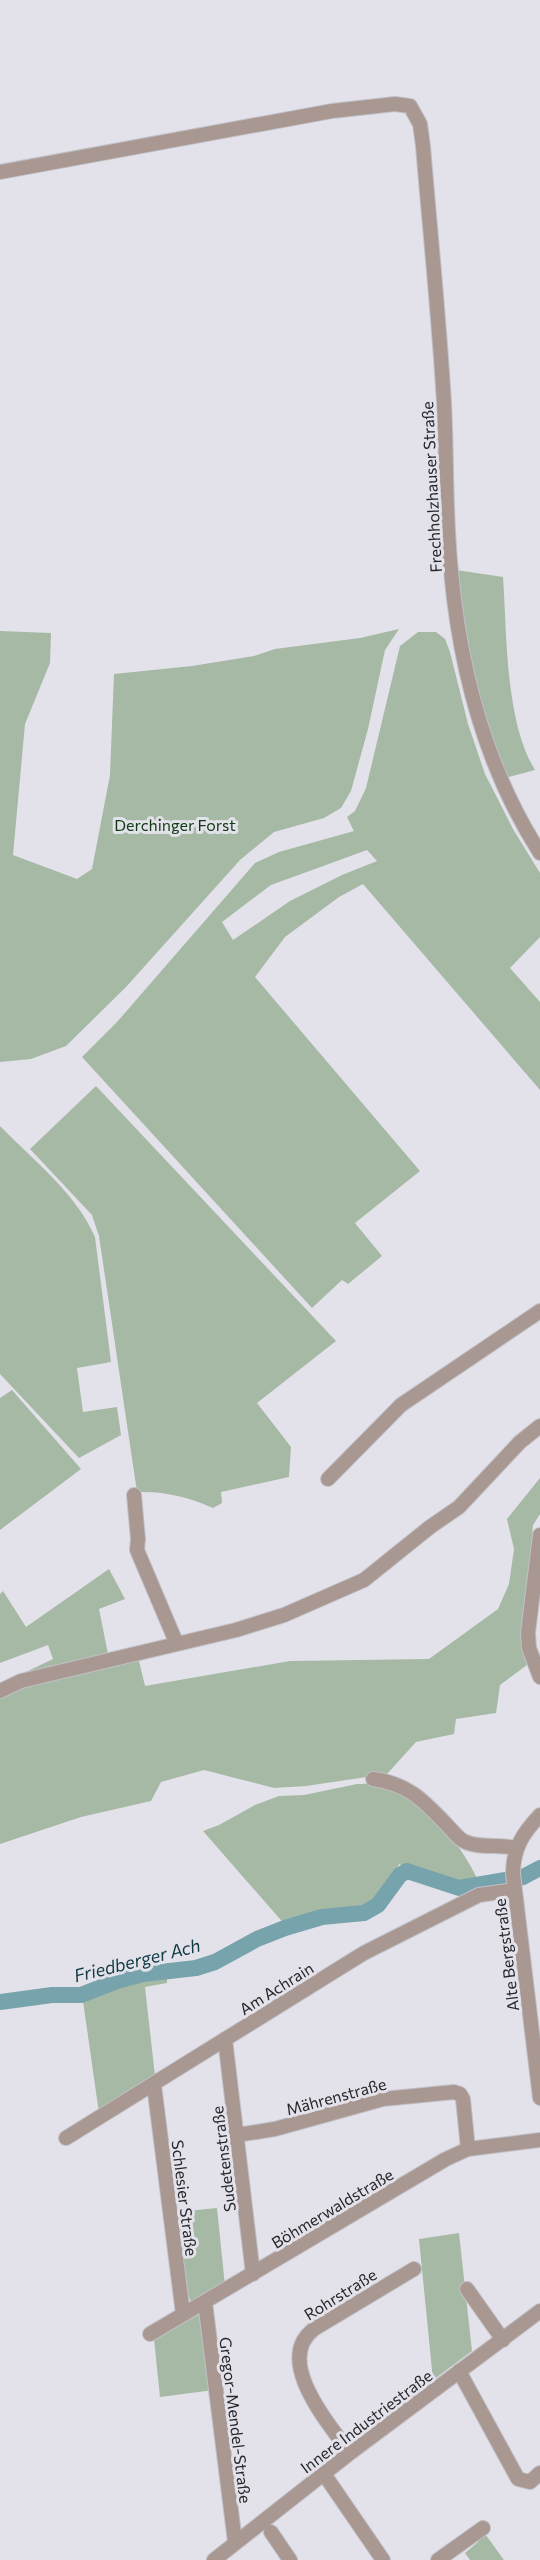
<svg xmlns="http://www.w3.org/2000/svg" width="540" height="2560" viewBox="0 0 540 2560" font-family="Commissioner,sans-serif">
<style>
.green{fill:#a6b9a5;fill-rule:evenodd}
.lines{fill:none;stroke-linecap:round;stroke-linejoin:round}
.river{stroke:#77a3ac;stroke-width:16}
.minor-casing{stroke:#c1c0c7;stroke-width:16}
.minor{stroke:#a99892;stroke-width:14}
.labels{text-anchor:middle;dominant-baseline:central;stroke-width:6;stroke-linejoin:round;paint-order:stroke}
.street-label{font-size:16px;fill:#27272a;stroke:#e3e2ea}
.park-label{font-size:16px;fill:#103a13;stroke:#e3e2ea}
.water-label{font-size:18px;font-style:italic;fill:#103b43;stroke:#e3e2ea}
</style>
<rect width="100%" height="100%" fill="#e3e2ea"/>
<path class="green" d="M456,570L503,577C507,634 505,721 535,770L505,778L487,730L467,650Z
M399,629L385,650L368,729L351,791L341,808L324,818L274,832L240,860L126,987L66,1046L31,1059L0,1062V631L51,633L50,663L25,724L13,855L77,879L92,869L110,775L114,674L192,666L254,656L275,649L360,638Z
M418,632H436L445,639L450,652L468,724L485,774L513,829L540,873V937L510,968L540,1002V1090L363,884L339,897L285,937L255,977L420,1171L355,1223L382,1256L348,1284L342,1280L312,1308L82,1057L117,1022L255,863L279,852L354,831L347,817L355,811L366,788L400,646ZM367,850L377,861L342,875L290,901L233,940L222,922L271,885Z
M96,1086L336,1341L257,1403L291,1447L289,1477L221,1492L222,1503L213,1508C189,1497 164,1491 137,1492L99,1236L92,1215L30,1149Z
M0,1126C33,1160 76,1193 95,1237L111,1362L77,1368L83,1412L117,1407L121,1435L79,1458L0,1374Z
M12,1390L81,1469L0,1530V1398Z
M540,1478V1514L533,1525L523,1645L521,1646L527,1665L500,1685L496,1713L456,1719L454,1734L416,1742L387,1774L306,1786L274,1788L204,1770L161,1782L151,1801L81,1817L0,1844V1692L5,1682L53,1659L48,1645L0,1663V1594L3,1591L26,1627L109,1569L125,1599L99,1609L108,1654L119,1664L139,1661L145,1686L290,1661L429,1659L498,1609L509,1584L514,1549L507,1519Z
M357,1784C366,1784 380,1781 389,1784C426,1796 468,1854 482,1889L458,1892L412,1877L403,1880L400,1863L375,1904L359,1911L325,1915L286,1926L203,1831L219,1825L255,1805L279,1796L304,1795Z
M167,1977V1983L145,1987L155,2076L99,2113L83,2001L117,1987Z
M217,2208L225,2286L191,2302L186,2291L177,2212Z
M459,2233L472,2351L433,2380L419,2239Z
M198,2315L202,2319L214,2390L160,2397L154,2339L193,2316Z
M483,2531L504,2560H470L465,2553L478,2542L475,2536Z"/>
<g class="lines">
<path class="river" d="M0,2002L52,1995H81L117,1981L143,1974L196,1968L215,1962L257,1939L285,1928L322,1917L364,1913L378,1905L400,1875L407,1871L459,1888L523,1877L540,1868"/>
<defs>
<path id="minor" d="M0,172L332,111L395,104L410,106L420,124L423,146C430,231 439,317 444,403C447,459 445,515 451,571C460,671 485,767 540,853
M328,1479L401,1405L540,1311
M134,1495L138,1539L137,1550L176,1642
M540,1535L528,1633L529,1648L540,1677
M0,1691L21,1681L236,1630L284,1615L364,1580L430,1527L459,1507L520,1442L540,1426
M373,1779C408,1784 422,1799 446,1824C451,1829 456,1836 462,1840C475,1849 500,1844 516,1848
M540,1815C523,1833 513,1848 513,1874L540,2098
M225,2039L253,2274
M154,2085L183,2314
M237,2135L275,2129L383,2099L454,2092L460,2094L463,2099L468,2149
M66,2138L364,1953L479,1895L514,1890
M467,2289L503,2340
M205,2302L235,2542
M150,2334L446,2159L468,2149L540,2140
M459,2371L518,2479L530,2482L540,2473
M350,2453C329,2424 273,2360 314,2329L414,2269
M324,2474L383,2560
M271,2532L290,2560
M214,2560L350,2453L540,2311
M438,2560L483,2528"/>
</defs>
<use href="#minor" class="minor-casing"/>
<use href="#minor" class="minor"/>
</g>
<g class="labels">
<g class="street-label">
<text transform="translate(431 487) rotate(-93)">Frechholzhauser Straße</text>
<text transform="translate(506 1955) rotate(-97)">Alte Bergstraße</text>
<text transform="translate(276 1988) rotate(-32)">Am Achrain</text>
<text transform="translate(336 2096) rotate(-15)">Mährenstraße</text>
<text transform="translate(223 2159) rotate(-97)">Sudetenstraße</text>
<text transform="translate(185 2198) rotate(83)">Schlesier Straße</text>
<text transform="translate(332 2208) rotate(-31)">Böhmerwaldstraße</text>
<text transform="translate(340 2294) rotate(-32)">Rohrstraße</text>
<text transform="translate(236 2420) rotate(83)">Gregor-Mendel-Straße</text>
<text transform="translate(366 2421) rotate(-37)">Innere Industriestraße</text>
</g>
<g class="park-label">
<text x="175" y="824">Derchinger Forst</text>
</g>
<g class="water-label">
<text transform="translate(137 1960) rotate(-14)">Friedberger Ach</text>
</g>
</g>
</svg>
